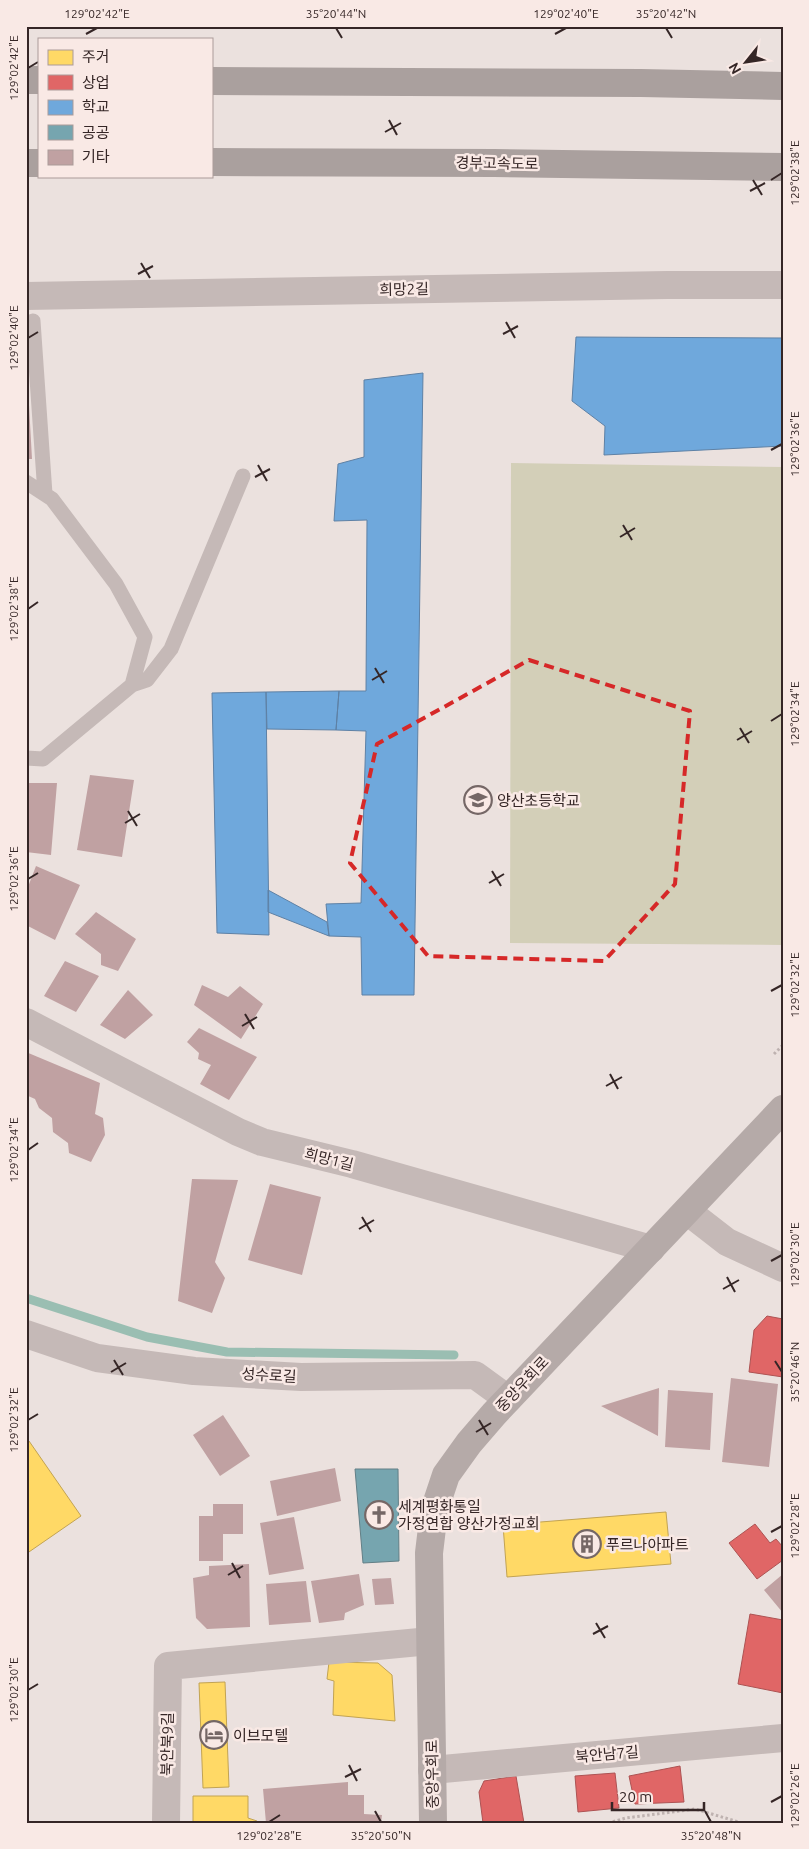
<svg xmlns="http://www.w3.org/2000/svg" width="809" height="1849" viewBox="0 0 809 1849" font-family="Ubuntu,'Noto Sans KR',sans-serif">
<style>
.green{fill:#d3cfb8}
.homes{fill:#ffd966;stroke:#c2a353}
.shops{fill:#e06666;stroke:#ad5353}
.schools{fill:#6fa8dc;stroke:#5e81a5}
.public{fill:#76a5af;stroke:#627f86}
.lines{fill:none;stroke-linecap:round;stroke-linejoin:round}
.stream{stroke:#9abeb2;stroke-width:9}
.building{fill:#c0a1a2}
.path{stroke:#beb2b0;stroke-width:3;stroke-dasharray:2.5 2.5;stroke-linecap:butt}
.service{stroke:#c5b9b7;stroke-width:15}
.minor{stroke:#c5b9b7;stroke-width:28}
.secondary{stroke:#b5aaa8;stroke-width:28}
.motorway{stroke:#aaa09e;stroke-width:28}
.marked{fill:none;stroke:#d62828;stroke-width:4;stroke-dasharray:10 6;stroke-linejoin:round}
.ticks{fill:none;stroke:#352626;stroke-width:2}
.labels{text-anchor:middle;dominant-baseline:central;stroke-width:5;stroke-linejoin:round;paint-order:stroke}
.street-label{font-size:15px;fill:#352626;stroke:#f9e9e5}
.poi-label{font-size:15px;fill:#352626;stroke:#f9e9e5;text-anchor:start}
.neatline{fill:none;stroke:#352626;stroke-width:2}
.ticks-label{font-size:12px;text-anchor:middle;fill:#352626}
</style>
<rect width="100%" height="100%" fill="#ebe1de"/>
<path class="green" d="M511,463L783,467V945L510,943Z"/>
<path class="homes" d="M29,1441L81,1516L26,1554V1443Z
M666,1512L671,1564L507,1577L503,1525Z
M329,1662L378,1663L392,1675L395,1721L333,1715L334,1681L327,1679Z
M225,1682L229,1787L203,1788L199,1683Z
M193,1796H248V1818L257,1821V1823H193Z"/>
<path class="shops" d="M767,1316L783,1319V1377L749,1372L754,1330Z
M755,1524L770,1543L776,1539L783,1547V1560L757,1579L729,1543Z
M750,1614L783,1620V1693L738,1684Z
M680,1766L684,1802L635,1804L629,1776Z
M615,1773L619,1808L578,1812L575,1776Z
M516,1776L524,1823H483L479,1792L484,1781Z"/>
<path class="schools" d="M576,337L783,338V446L604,455L605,426L572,401Z
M423,373L414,995H362L361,937L329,936L326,904L361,903L366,731L336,730L339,691H366L367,520L334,521L338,464L364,457V380Z
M339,691L336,730L267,729L266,692Z
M266,692L269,935L217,933L212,693Z
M268,890L327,922L329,936L268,912Z"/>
<path class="public" d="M355,1469H398L399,1561L363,1563Z"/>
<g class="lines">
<path class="stream" d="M26,1298L147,1337L227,1352L454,1355"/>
</g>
<path class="building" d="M26,387H28L32,459H26Z
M90,775L134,780L122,857L77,850Z
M26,783H57L51,855L26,852Z
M36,866L80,885L55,940L26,925V892Z
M96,912L136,939L118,971L101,965V954L75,934Z
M65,961L99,976L76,1012L44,996Z
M202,985L228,997L240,986L263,1004L241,1039L194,1005Z
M128,990L153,1015L125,1039L100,1025Z
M199,1028L257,1057L229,1100L200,1084L211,1065L198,1059L199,1053L187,1042Z
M26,1052L100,1083L95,1114L103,1118L105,1135L91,1162L69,1153L68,1143L53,1132L52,1118L39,1108L35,1099L26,1095Z
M192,1179L238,1180L215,1262L225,1278L212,1313L178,1301Z
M270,1184L321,1197L302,1275L248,1260Z
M731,1378L778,1384L769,1467L722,1462Z
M659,1388L658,1436L601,1406Z
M668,1390L713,1393L710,1450L665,1447Z
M223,1415L250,1456L220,1476L193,1435Z
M335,1468L341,1501L277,1516L270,1481Z
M213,1504H243V1534H223V1561H199V1516H213Z
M294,1517L304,1569L269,1575L260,1523Z
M249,1564L250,1627L207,1629L196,1618L193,1578L209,1575V1566Z
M359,1574L364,1605L345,1613L344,1620L319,1623L311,1581Z
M783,1574V1613L764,1590Z
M391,1578L394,1604L375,1605L372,1579Z
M306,1581L311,1622L269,1625L266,1584Z
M348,1782V1795H364V1814L382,1815L381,1823H266L263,1789Z"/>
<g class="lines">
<path class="path" d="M774,1054L783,1045
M608,1823L626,1818L695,1809L742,1823"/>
<path class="service" d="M33,321L45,494
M26,482L52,499L116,584L145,637L132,685
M26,758L43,759L132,685L147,680L171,649L243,476"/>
<path class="minor" d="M26,296L667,285H783
M26,1022L238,1132L262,1142L352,1164L651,1249
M687,1211L727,1242L783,1268
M26,1334L97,1358L194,1371L301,1377L475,1375L508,1399
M432,1770L783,1738
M166,1823L168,1666L430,1641"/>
<path class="secondary" d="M433,1823L429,1553L434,1511L446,1475L469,1443L494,1414L783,1109"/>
<path class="motorway" d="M26,80H39
M211,81L641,83L783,86
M211,162L494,163L783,167
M26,163H39"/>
</g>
<path class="marked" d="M529,660L690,711L675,884L604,961L428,956L350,863L377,744Z"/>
<path class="ticks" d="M336,28L342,38M666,28L672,38M86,34L97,28M555,34L566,28M28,68L38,62M389,120L397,135M385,132L401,123M753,180L762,195M771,180L782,173M750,191L765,183M141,263L150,278M138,274L153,266M506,322L515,338M503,334L518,326M28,338L38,332M771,450L782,444M258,465L267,481M255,477L270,469M623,525L632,540M620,537L635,528M28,609L38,602M375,668L384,683M372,680L387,671M771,721L782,714M740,728L749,743M737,740L752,731M128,811L137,826M125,823L140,814M492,871L501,886M28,879L38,873M489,883L504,874M771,991L782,985M245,1014L254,1029M242,1026L257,1017M610,1074L618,1089M606,1086L622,1077M28,1150L38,1143M362,1217L371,1232M359,1229L374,1220M771,1261L782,1255M727,1277L735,1292M723,1289L739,1280M114,1360L123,1375M775,1361L782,1372M111,1372L126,1363M28,1420L38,1414M479,1420L488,1435M476,1432L491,1423M771,1532L782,1526M232,1563L240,1578M228,1575L243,1566M596,1623L605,1638M593,1634L608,1626M28,1690L38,1684M349,1765L357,1781M345,1777L361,1769M771,1802L782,1796M375,1811L381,1822M705,1811L711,1822M269,1822L280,1815"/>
<defs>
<symbol id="school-ring" viewBox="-11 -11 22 22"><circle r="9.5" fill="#f9e9e5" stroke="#756766" stroke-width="1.5"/><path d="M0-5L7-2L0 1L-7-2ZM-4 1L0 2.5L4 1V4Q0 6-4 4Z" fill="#756766"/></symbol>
<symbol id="church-ring" viewBox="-11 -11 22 22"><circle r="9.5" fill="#f9e9e5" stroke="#756766" stroke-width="1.5"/><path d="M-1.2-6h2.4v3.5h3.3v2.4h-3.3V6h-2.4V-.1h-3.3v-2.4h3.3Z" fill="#756766"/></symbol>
<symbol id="building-ring" viewBox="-11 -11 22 22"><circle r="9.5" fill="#f9e9e5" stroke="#756766" stroke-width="1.5"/><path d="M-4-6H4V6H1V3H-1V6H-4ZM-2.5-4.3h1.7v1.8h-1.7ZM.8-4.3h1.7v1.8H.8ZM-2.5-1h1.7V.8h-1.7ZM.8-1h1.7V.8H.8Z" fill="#756766"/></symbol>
<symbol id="hotel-ring" viewBox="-11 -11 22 22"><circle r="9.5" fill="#f9e9e5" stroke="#756766" stroke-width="1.5"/><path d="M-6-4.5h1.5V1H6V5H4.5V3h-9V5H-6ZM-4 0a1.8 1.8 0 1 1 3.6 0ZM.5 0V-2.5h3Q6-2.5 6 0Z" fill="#756766"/></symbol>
</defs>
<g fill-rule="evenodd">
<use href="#school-ring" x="462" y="784" width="32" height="32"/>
<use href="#church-ring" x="363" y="1499" width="32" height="32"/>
<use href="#building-ring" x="571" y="1528" width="32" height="32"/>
<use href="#hotel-ring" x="198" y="1719" width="32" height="32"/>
</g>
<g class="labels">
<g class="street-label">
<text transform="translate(497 163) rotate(1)">경부고속도로</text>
<text transform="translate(404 289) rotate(-1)">희망2길</text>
<text transform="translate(329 1159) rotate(14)">희망1길</text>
<text transform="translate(269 1375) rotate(3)">성수로길</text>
<text transform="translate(522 1384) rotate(-47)">중앙우회로</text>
<text transform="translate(167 1744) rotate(-89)">북안북9길</text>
<text transform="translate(607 1754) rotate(-5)">북안남7길</text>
<text transform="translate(432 1774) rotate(-91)">중앙우회로</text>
</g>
<g class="poi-label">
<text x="497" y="800">양산초등학교</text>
<text x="398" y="1506">세계평화통일<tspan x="398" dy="17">가정연합 양산가정교회</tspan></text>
<text x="606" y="1544">푸르나아파트</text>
<text x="233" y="1735">이브모텔</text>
</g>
</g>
<rect width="809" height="1849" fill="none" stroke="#f9e9e5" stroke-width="55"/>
<rect x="38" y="38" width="175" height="140" fill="#f9e9e5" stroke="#ab9b99"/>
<rect x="48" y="50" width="25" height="15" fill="#ffd966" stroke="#ab9b99"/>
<text x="82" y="62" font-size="15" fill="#352626">주거</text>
<rect x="48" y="75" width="25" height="15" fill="#e06666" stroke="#ab9b99"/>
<text x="82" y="88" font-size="15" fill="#352626">상업</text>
<rect x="48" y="100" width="25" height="15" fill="#6fa8dc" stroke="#ab9b99"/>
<text x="82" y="112" font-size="15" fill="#352626">학교</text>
<rect x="48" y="125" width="25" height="15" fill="#76a5af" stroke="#ab9b99"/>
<text x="82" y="138" font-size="15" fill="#352626">공공</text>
<rect x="48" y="150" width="25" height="15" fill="#c0a1a2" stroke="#ab9b99"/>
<text x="82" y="162" font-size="15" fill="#352626">기타</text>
<g transform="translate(746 62) rotate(240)" stroke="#f9e9e5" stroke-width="4" paint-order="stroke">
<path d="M0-4L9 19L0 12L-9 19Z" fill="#352626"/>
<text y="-8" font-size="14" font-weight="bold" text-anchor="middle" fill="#352626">N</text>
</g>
<path d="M612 1802v8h92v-8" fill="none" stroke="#352626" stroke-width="2.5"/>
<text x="619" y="1802" font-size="15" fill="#352626" stroke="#f9e9e5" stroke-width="4" paint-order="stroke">20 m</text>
<rect x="28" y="28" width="754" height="1794" class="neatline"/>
<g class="ticks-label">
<text x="97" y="18">129°02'42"E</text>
<text x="336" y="18">35°20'44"N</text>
<text x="566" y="18">129°02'40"E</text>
<text x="666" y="18">35°20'42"N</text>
<text transform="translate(14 68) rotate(-90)" y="4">129°02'42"E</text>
<text transform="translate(795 173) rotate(-90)" y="4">129°02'38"E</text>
<text transform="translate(14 338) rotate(-90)" y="4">129°02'40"E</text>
<text transform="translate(795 444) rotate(-90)" y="4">129°02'36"E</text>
<text transform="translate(14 609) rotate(-90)" y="4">129°02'38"E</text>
<text transform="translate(795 714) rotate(-90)" y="4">129°02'34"E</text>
<text transform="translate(14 879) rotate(-90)" y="4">129°02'36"E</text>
<text transform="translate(795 985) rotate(-90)" y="4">129°02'32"E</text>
<text transform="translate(14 1150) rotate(-90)" y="4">129°02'34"E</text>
<text transform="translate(795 1255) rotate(-90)" y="4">129°02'30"E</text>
<text transform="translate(795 1372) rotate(-90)" y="4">35°20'46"N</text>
<text transform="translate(14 1420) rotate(-90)" y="4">129°02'32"E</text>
<text transform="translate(795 1526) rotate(-90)" y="4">129°02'28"E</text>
<text transform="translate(14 1690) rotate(-90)" y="4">129°02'30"E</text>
<text transform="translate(795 1796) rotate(-90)" y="4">129°02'26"E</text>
<text x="269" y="1840">129°02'28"E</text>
<text x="381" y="1840">35°20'50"N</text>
<text x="711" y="1840">35°20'48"N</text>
</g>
</svg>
